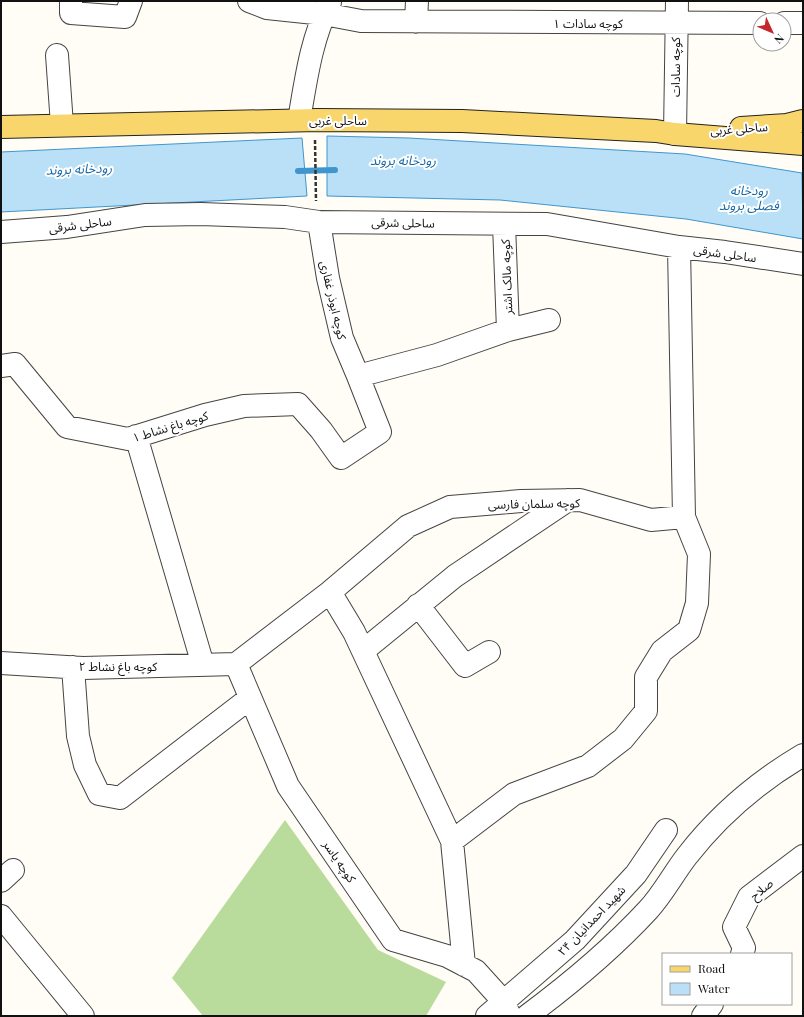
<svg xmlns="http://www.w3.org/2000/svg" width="804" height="1017" viewBox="0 0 804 1017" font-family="'Playfair Display','Noto Sans Arabic',serif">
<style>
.forest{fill:#b9dc9c}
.water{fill:#b9e0f7;stroke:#3f96cf}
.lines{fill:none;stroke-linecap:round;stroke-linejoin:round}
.stream{stroke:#3f96cf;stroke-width:6}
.minor-casing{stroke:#444;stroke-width:24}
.major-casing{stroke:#222;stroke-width:24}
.path{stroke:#333;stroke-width:2.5;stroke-dasharray:4 2;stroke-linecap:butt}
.minor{stroke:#fff;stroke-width:22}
.major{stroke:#f9d66b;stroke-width:22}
.labels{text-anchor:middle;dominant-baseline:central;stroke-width:4;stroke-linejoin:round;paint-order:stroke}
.street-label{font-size:12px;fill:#111;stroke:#fff}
.water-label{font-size:13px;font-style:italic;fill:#1768a6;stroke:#fff}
</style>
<rect width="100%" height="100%" fill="#fffdf5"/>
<path class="forest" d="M285,820L378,950L446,982L426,1016H203L172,978Z"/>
<path class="water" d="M327,136L409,138L685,154L802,173L803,239L686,219L500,200L327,196Z
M302,138L307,196L1,212V152Z"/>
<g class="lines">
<path class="stream" d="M298,171L335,170"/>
<defs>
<path id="minor" d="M71,1V13L125,17L131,1
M249,1L267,8L324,14L361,21L760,23
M416,22L417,1
M784,23H803
M57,55L62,125
M299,120C306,80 311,39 330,2
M675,134L677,1
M319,222L328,278L342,338L358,376
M504,224L508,330
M1,232L67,227L145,215L201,214L285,217L319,222L547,224L679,247L725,252L803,264
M1,366L15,364L67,427L128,439L205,415L244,406L298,404L321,430L341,458L380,432L358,376L437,355L508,330L549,320
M136,436L203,665
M330,592L354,632L452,841L464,965
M418,605L465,666L489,652
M363,651L455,576L568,500
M1,663L83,668L236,664
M236,664L330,592L408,526L450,507L521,501L580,500L651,520L684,517L679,247
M236,664L288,786L393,940L447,956L476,971L503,1001L510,1016
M73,667L78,736L85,765L99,794L120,798L250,698
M452,841L514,794L588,766L623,739L646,711V677L662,651L689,630L697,603L699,554L684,517
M1,881L13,870
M1,916L83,1016
M742,954L744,948L734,927L749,897L803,856
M487,1016L575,940L636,874L666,830
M527,1016C570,984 611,950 648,910C663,894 673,874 687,856C718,816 759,781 803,755
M703,1016L712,1004"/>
<path id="major" d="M1,127L317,120L462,121L656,131L675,134L803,144
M741,128L787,125L803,121"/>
</defs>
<use href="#minor" class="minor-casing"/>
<use href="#major" class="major-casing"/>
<path class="path" d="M315,140L316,201"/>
<use href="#minor" class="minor"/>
<use href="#major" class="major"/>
</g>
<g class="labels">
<g class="street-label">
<text x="588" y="23">کوچه سادات ۱</text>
<text transform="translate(675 67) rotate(-90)">کوچه سادات</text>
<text x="338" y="120">ساحلی غربی</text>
<text transform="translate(739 128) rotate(-4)">ساحلی غربی</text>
<text transform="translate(403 222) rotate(1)">ساحلی شرقی</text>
<text transform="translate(80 224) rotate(-7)">ساحلی شرقی</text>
<text transform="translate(725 253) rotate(8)">ساحلی شرقی</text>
<text transform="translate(506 277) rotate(-92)">کوچه مالک اشتر</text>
<text transform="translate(334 300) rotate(77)">کوچه ابوذر غفاری</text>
<text transform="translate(170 426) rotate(-17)">کوچه باغ نشاط ۱</text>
<text transform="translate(534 503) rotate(-1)">کوچه سلمان فارسی</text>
<text x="118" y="666">کوچه باغ نشاط ۲</text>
<text transform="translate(340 861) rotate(56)">کوچه یاسر</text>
<text transform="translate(761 889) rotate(-40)">صلاح</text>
<text transform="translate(591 920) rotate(-46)">شهید احمدانیان ۲۴</text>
</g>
<g class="water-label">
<text x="403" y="159">رودخانه بروند</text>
<text transform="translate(79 168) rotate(-2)">رودخانه بروند</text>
<text x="749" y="189">رودخانه<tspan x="749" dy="15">فصلی بروند</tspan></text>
</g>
</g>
<rect width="804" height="1017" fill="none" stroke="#111111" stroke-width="4"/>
<rect x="662" y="953" width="130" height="52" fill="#ffffff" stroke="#a0a0a0"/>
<rect x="670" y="966" width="20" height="6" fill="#f9d66b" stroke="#a0a0a0"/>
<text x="698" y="973" font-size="12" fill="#111111">Road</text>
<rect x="670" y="983" width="20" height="12" fill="#b9e0f7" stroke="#a0a0a0"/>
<text x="698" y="993" font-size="12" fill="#111111">Water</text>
<g transform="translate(772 32) rotate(134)"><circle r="19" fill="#ffffff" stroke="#a0a0a0"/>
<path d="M0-3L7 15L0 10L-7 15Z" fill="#c4262e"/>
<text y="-6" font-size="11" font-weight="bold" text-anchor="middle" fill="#111111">N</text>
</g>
</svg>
